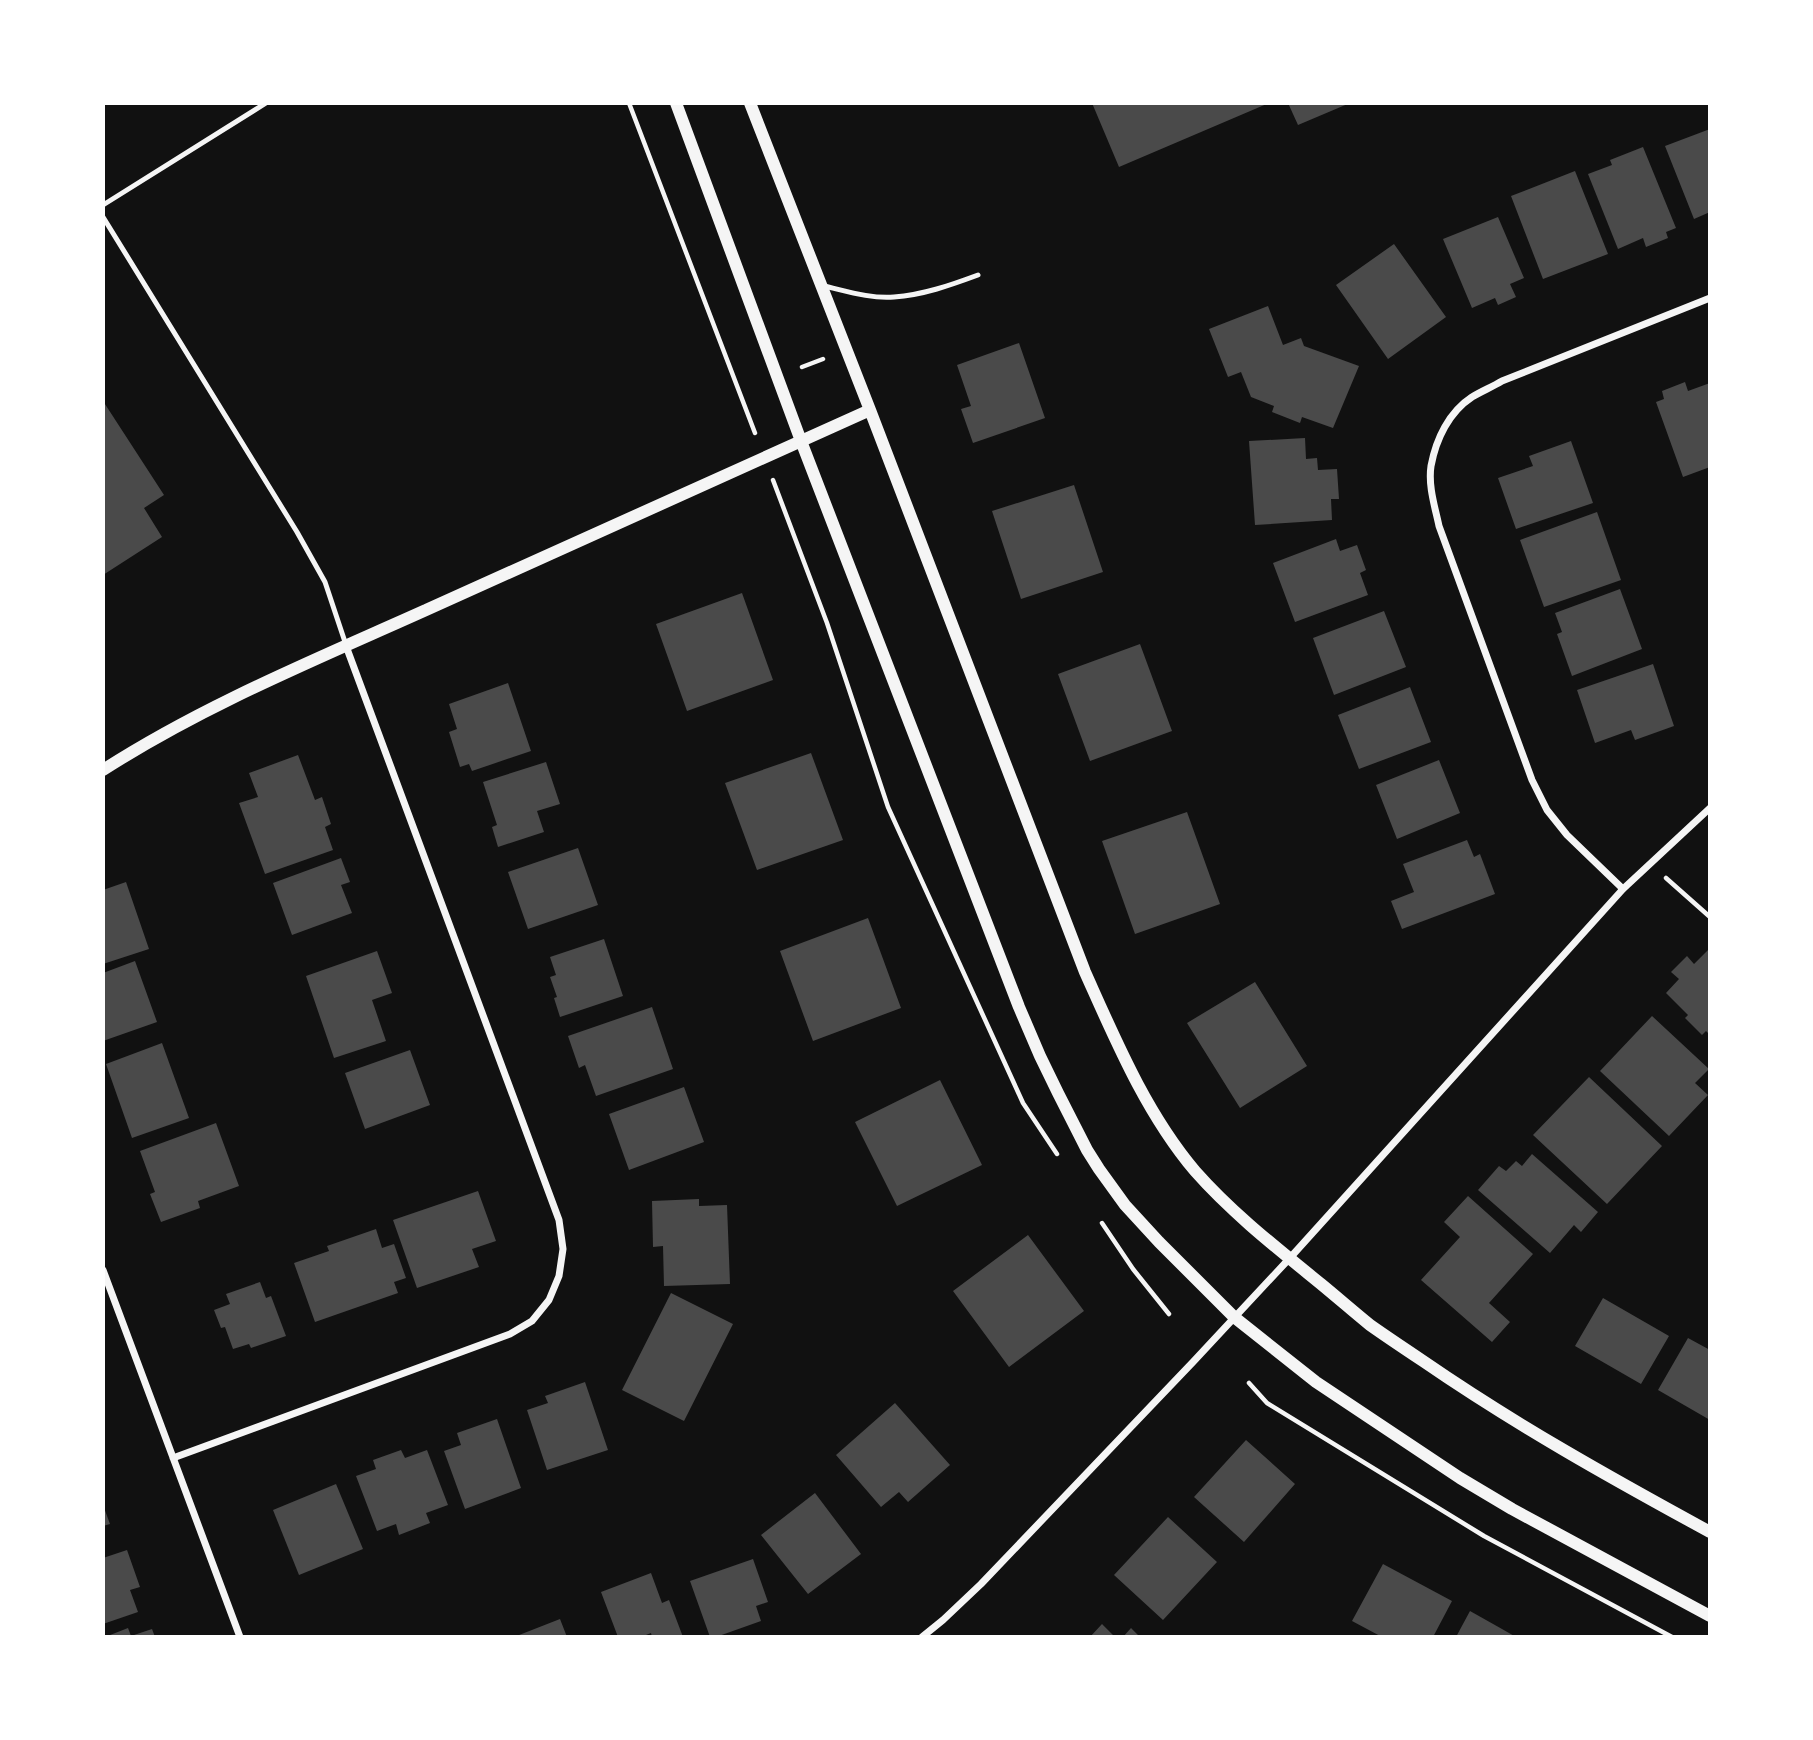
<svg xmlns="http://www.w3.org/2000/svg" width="1813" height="1740" viewBox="0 0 1813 1740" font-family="'Asap Condensed',sans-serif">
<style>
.building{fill:#4a4a4a}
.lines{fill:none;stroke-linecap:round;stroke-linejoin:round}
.path{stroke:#f5f5f5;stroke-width:4.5}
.service{stroke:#f5f5f5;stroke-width:5}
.minor{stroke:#f5f5f5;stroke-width:7}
.tertiary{stroke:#f5f5f5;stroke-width:12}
</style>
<rect width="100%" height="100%" fill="#111"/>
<path class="building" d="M1092,103H1269L1119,167Z
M1288,103H1350L1298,125Z
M1710,129V212L1694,219L1665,146Z
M1643,147L1676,228L1666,232L1668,238L1646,247L1643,238L1618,249L1588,174L1612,165L1610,160Z
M1575,171L1608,254L1543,279L1511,196Z
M1498,217L1524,278L1510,284L1516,297L1498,305L1495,298L1472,308L1443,239Z
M1394,244L1446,317L1388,359L1336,285Z
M1268,306L1283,345L1301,338L1304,346L1359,366L1333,428L1302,417L1300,423L1272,412L1274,406L1251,397L1241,372L1228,377L1209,329Z
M1019,343L1045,418L973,443L961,409L971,406L957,365Z
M1685,382L1688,391L1710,383V467L1683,477L1656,402L1664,399L1662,391Z
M103,401L164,495L144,508L162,537L103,575Z
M1305,438L1306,459L1317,458L1318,470L1337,469L1339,499H1331L1332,520L1255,525L1249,441Z
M1571,441L1593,503L1516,529L1498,478L1533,466L1529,456Z
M1074,485L1103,572L1021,599L992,511Z
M1597,512L1621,580L1544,607L1520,540Z
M1336,539L1340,551L1357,545L1366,570L1360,573L1368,595L1295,622L1273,563Z
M1620,589L1642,649L1572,676L1557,634L1562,632L1555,613Z
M742,593L773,680L687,711L656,624Z
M1384,611L1406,667L1334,695L1313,638Z
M1140,644L1172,731L1090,761L1058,674Z
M1653,664L1674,726L1635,740L1631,730L1595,743L1577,690Z
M508,683L531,751L472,771L469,764L460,767L449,732L457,729L449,704Z
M1410,687L1431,742L1359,769L1338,715Z
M811,753L843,840L757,870L725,783Z
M298,755L315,800L322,797L331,824L325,827L333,850L265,874L239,803L258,797L249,773Z
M1439,760L1460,813L1397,839L1376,785Z
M546,762L560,804L537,811L544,832L498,847L492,827L497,825L483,782Z
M1187,812L1220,904L1135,934L1102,841Z
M1467,840L1474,857L1480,854L1495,894L1402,929L1391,901L1414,892L1403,864Z
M578,848L598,905L528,929L508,872Z
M341,858L350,882L341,885L352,913L292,935L273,883Z
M126,882L149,949L103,964V890Z
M868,918L901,1008L813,1041L780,951Z
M604,939L623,996L560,1017L554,998L557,997L550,977L556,975L550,957Z
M1708,950L1710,952V1035L1706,1031L1702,1035L1685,1018L1688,1015L1666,993L1679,979L1671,972L1687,956L1694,964Z
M377,951L392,993L372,1000L386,1041L334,1058L306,976Z
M135,961L157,1022L103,1041V973Z
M1255,982L1307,1066L1240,1108L1187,1023Z
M652,1007L673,1069L596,1096L585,1065L579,1068L568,1036Z
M1652,1016L1709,1069L1695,1083L1708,1095L1669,1136L1600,1071Z
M162,1043L189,1118L132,1138L106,1064Z
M410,1050L430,1105L365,1129L345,1073Z
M1589,1077L1662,1146L1607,1204L1533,1135Z
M940,1080L982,1165L897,1206L855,1122Z
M684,1087L704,1142L629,1170L609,1114Z
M216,1123L239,1186L198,1201L200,1208L161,1222L150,1194L155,1192L140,1151Z
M1532,1154L1598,1212L1581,1232L1574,1225L1550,1253L1478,1190L1499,1166L1506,1171L1516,1161L1522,1166Z
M478,1191L496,1241L472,1249L479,1267L417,1288L393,1220Z
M1468,1196L1533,1254L1489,1303L1510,1322L1492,1342L1421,1280L1460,1237L1444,1222Z
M699,1199V1206L727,1205L730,1284L664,1286L663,1246L653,1247L652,1201Z
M376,1229L382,1248L394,1244L406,1278L394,1282L398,1293L315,1322L294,1263L329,1251L327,1246Z
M1028,1235L1084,1311L1009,1367L953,1291Z
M260,1282L266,1298L271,1296L286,1336L251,1348L249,1344L233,1349L225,1327L221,1328L214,1310L230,1304L226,1294Z
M671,1293L733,1324L684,1421L622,1390Z
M1603,1298L1669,1336L1641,1384L1575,1346Z
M1688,1338L1710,1350V1420L1658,1390Z
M585,1382L608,1450L547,1470L527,1410L548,1403L545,1396Z
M895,1403L950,1465L908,1502L899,1492L881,1507L836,1455Z
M497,1419L521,1488L465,1509L444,1451L461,1445L457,1433Z
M1246,1440L1295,1484L1244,1542L1194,1497Z
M401,1450L405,1458L427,1450L448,1505L426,1513L430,1523L399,1535L396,1524L377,1531L356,1476L376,1469L373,1460Z
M336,1484L363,1549L299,1575L273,1510Z
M815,1493L861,1554L808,1594L761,1535Z
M103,1505L110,1524L103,1526Z
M1168,1517L1217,1562L1163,1620L1114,1575Z
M127,1550L140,1587L130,1590L138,1612L103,1624V1558Z
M753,1559L768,1602L756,1606L761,1621L716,1637H710L690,1581Z
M1383,1564L1452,1601L1433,1637H1382L1352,1621Z
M651,1573L662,1603L669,1600L683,1637H652L651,1633L641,1637H618L601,1592Z
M1470,1611L1502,1629L1516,1637H1456Z
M560,1619L567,1637H514Z
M1102,1624L1115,1637H1090Z
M128,1628L131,1636L152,1629L155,1637H105Z
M1131,1628L1140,1637H1123Z"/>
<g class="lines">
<path class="path" d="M629,103L755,433
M802,367L823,359
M773,480L827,623L888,807L1023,1103L1057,1154
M1666,878L1710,917
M1102,1223L1133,1269L1169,1314
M1249,1383L1267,1403L1484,1536L1672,1637"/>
<path class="service" d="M103,205L266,103
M103,217L297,532L325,582L346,645
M824,286C846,291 871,299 894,297C923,295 951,285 978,275"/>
<path class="minor" d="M1623,889L1567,835L1547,810L1532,780L1439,526C1435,507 1428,486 1431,466C1436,439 1449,412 1472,397C1482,391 1492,387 1502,381L1710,298
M103,1270L240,1637
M173,1458L510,1334L532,1321L549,1300L559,1276L563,1249L559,1220L346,646
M922,1637L943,1620L981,1584L1193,1362L1289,1259L1623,889L1710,808"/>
<path class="tertiary" d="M676,103L801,441L1019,1007L1040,1056L1058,1093L1087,1150L1099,1169L1125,1205L1159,1242L1234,1317L1316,1382L1460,1478L1512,1509L1710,1616
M750,103L870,410L1085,972C1116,1041 1146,1113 1195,1171C1232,1213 1278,1249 1321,1284C1338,1298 1354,1312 1370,1325C1387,1337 1405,1349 1423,1361C1516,1425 1611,1478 1710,1532
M103,770C204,705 317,659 426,610C574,543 722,476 870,410"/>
</g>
<rect width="1813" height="1740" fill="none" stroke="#ffffff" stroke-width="210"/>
</svg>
